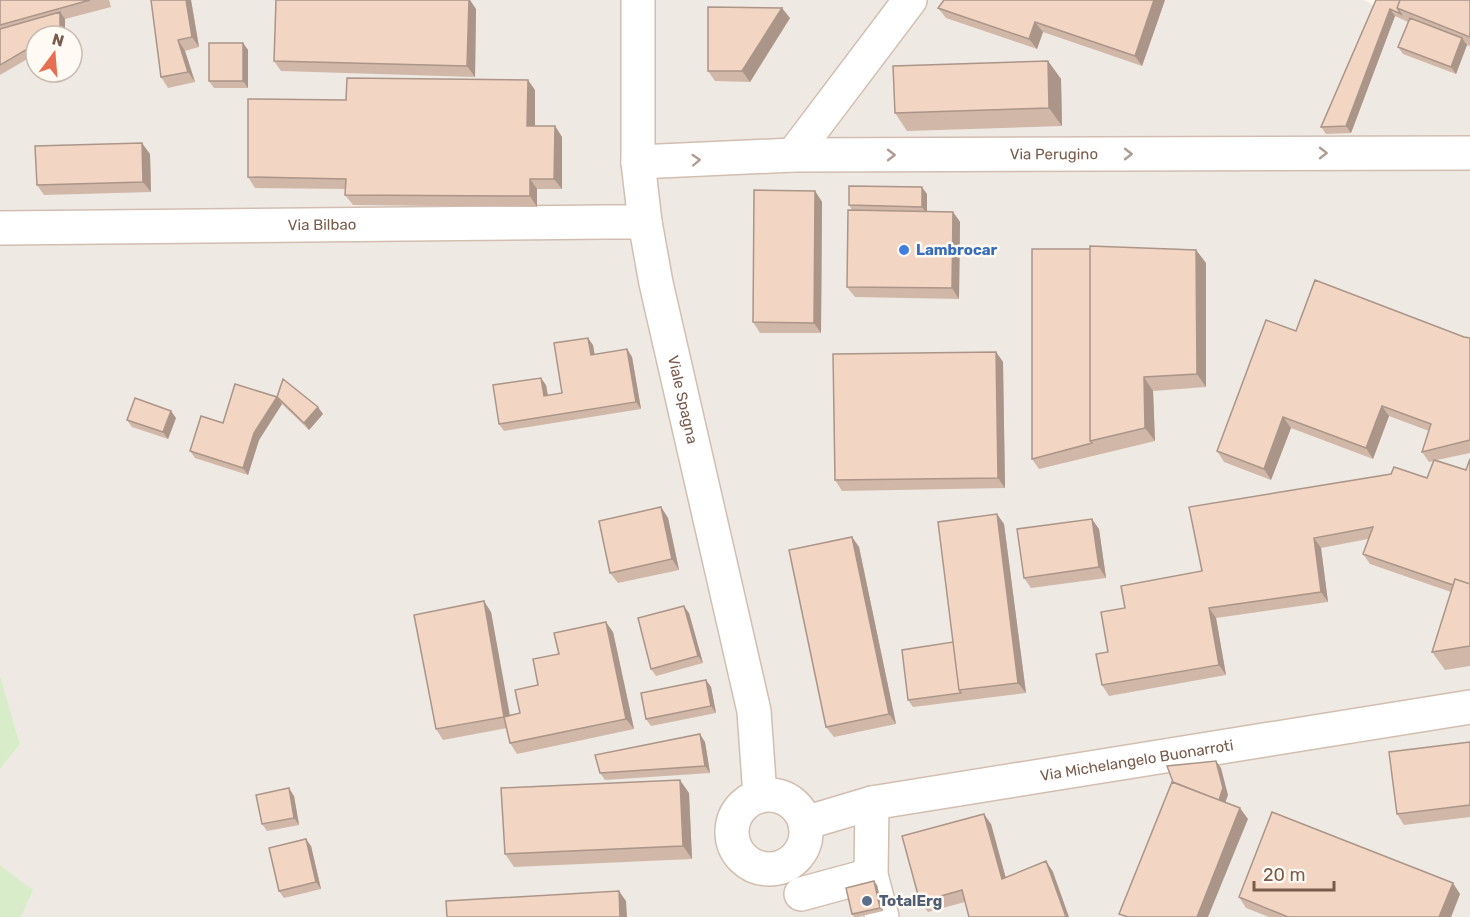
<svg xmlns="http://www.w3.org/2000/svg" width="1470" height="917" viewBox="0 0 1470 917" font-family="Rubik,sans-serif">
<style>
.industrial{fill:#efe9e4;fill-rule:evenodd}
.green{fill:#d8ecc9}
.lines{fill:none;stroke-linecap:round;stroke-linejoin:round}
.minor-casing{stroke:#d1beb0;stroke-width:36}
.minor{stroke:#fff;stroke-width:33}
.wall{fill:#d1b7a8}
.shaded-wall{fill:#aa9588}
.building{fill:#f3d5c3;stroke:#aa9588;stroke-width:1.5}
.oneway{stroke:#af9d94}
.shop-dot{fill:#3f7fe0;stroke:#fffaf3;stroke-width:2}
.service-dot{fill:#5c6f8a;stroke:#fffaf3;stroke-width:2}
.labels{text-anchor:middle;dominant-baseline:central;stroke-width:5;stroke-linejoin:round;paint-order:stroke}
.street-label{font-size:15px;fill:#7a5c4d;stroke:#fffaf3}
.shop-label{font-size:15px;font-weight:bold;fill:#366cbe;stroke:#fffaf3;text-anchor:start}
.service-label{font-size:15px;font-weight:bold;fill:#4e5e75;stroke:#fffaf3;text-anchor:start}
</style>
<rect width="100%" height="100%" fill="#fdf6ec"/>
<path class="industrial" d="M0,0H1364L1380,9L1470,0V917H21L32,890L0,865V769L20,744L0,675ZM36,36H72V72H36Z"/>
<path class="green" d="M0,675L20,744L0,769Z
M0,865L33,890L21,917H0Z"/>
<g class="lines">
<defs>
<g id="minor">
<path id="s1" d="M638,0V162L645,222L656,283L754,711L760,796"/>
<path d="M793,155L910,0"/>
<path id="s2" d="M638,162L793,155L1470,153"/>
<path id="s3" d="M0,228L606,222H645"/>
<circle cx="769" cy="832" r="37"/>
<path d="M872,803L871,875L882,917"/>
<path id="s4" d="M805,823L872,803L1470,707"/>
<path d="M801,894L871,875"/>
</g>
</defs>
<use href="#minor" class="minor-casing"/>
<use href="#minor" class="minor"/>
</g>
<path class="wall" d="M0,0H109L111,7L65,19V36H36V54L0,75Z
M151,0H191L199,47L185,51L195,82L168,88L161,77Z
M1165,0L1142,66L1043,32L1037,49L946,18L938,8Z
M1376,0H1470V46L1467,45L1456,74L1403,54L1398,47L1408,22L1395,16L1351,133L1326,134L1321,127Z
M476,9L475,77L281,71L274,61Z
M790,18L750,82L715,81L708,71Z
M243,43L248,50V88H214L209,81Z
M1048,61L1061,79L1062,126L907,131L895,113Z
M535,90V126H555L562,137V189H537V207L353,205L345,195L346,189L255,188L248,177L346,100Z
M150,154L151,192L44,195L37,185Z
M815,191L822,202L821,333H760L753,322Z
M927,194V211L953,212L960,222L959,299L855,297L847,287L852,210L849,205Z
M1196,250L1206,263V387L1153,391L1155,441L1039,469L1032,459Z
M1296,331L1464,337L1470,338V453L1437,460L1466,470L1470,459V666L1445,670L1432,652L1451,592L1370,564L1363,554L1368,539L1321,548L1328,602L1216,618L1226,675L1109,696L1102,685L1108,652L1125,608L1202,571L1427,478L1434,461L1429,462L1422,452L1429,431L1389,416L1373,459L1291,428L1271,480L1224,462L1217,451Z
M593,345L594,355L627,349L632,357L641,409L504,431L499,424L546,385L548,395L562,393Z
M996,352L1003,362L1005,488L842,491L835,480Z
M235,384L323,414L309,430L282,404L259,440L248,475L195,458L190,451L223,423Z
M176,418L168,439L132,427L127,420Z
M661,507L668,518L679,570L618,583L610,573Z
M1004,524L1026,693L913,707L908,700L953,642Z
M1099,529L1106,578L1031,588L1024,578Z
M852,537L859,547L896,724L834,737L826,727Z
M491,612L509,715L520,713L559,654L613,632L634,729L517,754L510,743L507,728L443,740L436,729Z
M689,613L703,663L656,676L651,669Z
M706,680L711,687L716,713L651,726L646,719Z
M705,742L710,773L605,780L600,773Z
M1470,742V817L1404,825L1397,814Z
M689,793L692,859L514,867L505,854Z
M294,796L299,825L267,831L262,824Z
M991,824L1006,878L1046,861L1053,872L965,902L928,912L920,902Z
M311,846L321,889L284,898L279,891Z
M877,885L883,911L858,917H854L852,914Z
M1460,894L1451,917H1269L1246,908L1239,897Z"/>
<path class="shaded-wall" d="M186,0H191L199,47L192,37Z
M469,0H470L476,9L475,77L467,66Z
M1154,0H1165L1142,66L1135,56Z
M782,8L790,18L750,82L742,71Z
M1390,9L1395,16L1351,133L1346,126Z
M60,12L65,19V36L60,29Z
M1035,22L1043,32L1037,49L1029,39Z
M1462,38L1467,45L1456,74L1451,67Z
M178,40L185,51L195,82L188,72Z
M243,43L248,50V88L243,81Z
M1048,61L1061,79L1062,126L1049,108Z
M528,80L535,90V136L527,126Z
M555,126L562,137V189L554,179Z
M142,143L150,154L151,192L143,182Z
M530,179L537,189V207L530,196Z
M922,187L927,194V214L922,207Z
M815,191L822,202L821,333L814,323Z
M953,212L960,222L959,299L952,288Z
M1196,250L1206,263V387L1197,374Z
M588,338L593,345L596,362L591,355Z
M627,349L632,357L641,409L636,402Z
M996,352L1003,362L1005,488L998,478Z
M1144,377L1153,391L1155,441L1145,428Z
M541,378L546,385L549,403L544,396Z
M277,397L282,404L259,440L248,475L243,468L254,433Z
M1382,406L1389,416L1373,459L1366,448Z
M318,407L323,414L309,430L304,423Z
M171,411L176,418L168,439L163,432Z
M1283,417L1291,428L1271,480L1264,469Z
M661,507L668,518L679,570L672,559Z
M997,514L1004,524L1026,693L1018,683Z
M1092,519L1099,529L1106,578L1099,567Z
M852,537L859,547L896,724L889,714Z
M1314,538L1321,548L1328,602L1321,592Z
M484,601L491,612L512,727L504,717Z
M684,606L689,613L703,663L698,656Z
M1209,608L1216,618L1226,675L1219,665Z
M606,622L613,632L634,729L626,719Z
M706,680L711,687L716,713L711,706Z
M700,734L705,742L710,773L705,766Z
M1216,761L1221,768L1228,795L1223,809L1218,802Z
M680,780L689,793L692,859L683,846Z
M289,788L294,796L299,825L294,818Z
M1240,808L1248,819L1208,917H1197Z
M984,814L991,824L1009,890L1002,879Z
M306,839L311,846L321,889L316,882Z
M1046,861L1053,872L1069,917H1066Z
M874,881L877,885L883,911L880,908Z
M1453,883L1460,894L1451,917H1439Z
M619,891L626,901L627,917H620Z"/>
<path class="building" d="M0,0H90L0,25Z
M151,0H186L192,37L178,40L188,72L161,77Z
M276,0H469L467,66L274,61Z
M944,0H1154L1135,56L1035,22L1029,39L938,8Z
M1376,0H1400L1397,8L1401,14L1390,9L1346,126L1321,127Z
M1400,0H1470V37L1397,8Z
M708,7L782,8L742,71H708Z
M60,12V29L49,36H36V44L0,65V29Z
M1410,18L1462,38L1451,67L1398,47Z
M209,43H243V81H209Z
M1048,61L1049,108L895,113L893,66Z
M347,78L528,80L527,126H555L554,179H530V196L345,195L346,179L248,177V99L346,100Z
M142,143L143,182L37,185L35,146Z
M849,186L922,187V207L849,205Z
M754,190L815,191L814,323L753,322Z
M848,210L953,212L952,288L847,287Z
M1090,246L1196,250L1197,374L1144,377L1145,428L1090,441Z
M1032,249H1090V441L1092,443L1032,459Z
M1315,280L1464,337L1470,338V440L1422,452L1431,424L1382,406L1366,448L1283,417L1264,469L1217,451L1266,320L1296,331Z
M588,338L591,355L627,349L636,402L499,424L493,385L541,378L544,396L562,393L554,343Z
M996,352L998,478L835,480L833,354Z
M283,379L318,407L304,423L277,397L254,433L243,468L190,451L201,416L223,423L235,384L277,397Z
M135,398L171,411L163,432L127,420Z
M1470,459V584L1455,579L1453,585L1363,554L1373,527L1314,538L1321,592L1209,608L1219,665L1102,685L1096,654L1108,652L1101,612L1125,608L1121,586L1202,571L1189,507L1391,474L1394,467L1427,478L1434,460L1466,470Z
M661,507L672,559L610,573L599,521Z
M997,514L1018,683L959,690L938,522Z
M1092,519L1099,567L1024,578L1017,529Z
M852,537L889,714L826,727L789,550Z
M1455,579L1470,584V646L1432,652Z
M484,601L504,717L436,729L414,615Z
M684,606L698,656L651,669L638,618Z
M606,622L626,719L510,743L504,717L520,713L515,690L538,685L533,659L559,654L554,633Z
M953,642L959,690L961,693L908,700L902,650Z
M706,680L711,706L646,719L641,693Z
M700,734L705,766L600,773L595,755Z
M1470,742V805L1397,814L1389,752Z
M1216,761L1223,788L1219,800L1173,782L1167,766Z
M680,780L683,846L505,854L501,788Z
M1172,782L1240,808L1197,917H1128L1119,914Z
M289,788L294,818L262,824L256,795Z
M1272,812L1453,883L1439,917H1288L1239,897Z
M984,814L1002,879L1046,861L1066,917H969L962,890L920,902L902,836Z
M306,839L316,882L279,891L269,848Z
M874,881L880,908L852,914L846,888Z
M619,891L620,917H447L446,901Z"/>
<defs><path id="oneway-chevron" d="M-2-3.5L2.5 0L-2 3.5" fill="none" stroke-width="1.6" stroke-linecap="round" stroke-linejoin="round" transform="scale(1.5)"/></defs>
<g class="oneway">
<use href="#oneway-chevron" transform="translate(1323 153)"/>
<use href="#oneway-chevron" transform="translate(1128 154)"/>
<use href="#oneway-chevron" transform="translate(891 155)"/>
<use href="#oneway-chevron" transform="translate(696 160) rotate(-3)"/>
</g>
<circle class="shop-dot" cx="904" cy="250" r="6"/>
<circle class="service-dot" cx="867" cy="901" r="6"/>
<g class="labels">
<g class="street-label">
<text stroke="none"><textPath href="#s2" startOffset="416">Via Perugino</textPath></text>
<text stroke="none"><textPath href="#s3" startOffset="322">Via Bilbao</textPath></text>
<text stroke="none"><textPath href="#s1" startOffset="404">Viale Spagna</textPath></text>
<text stroke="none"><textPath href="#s4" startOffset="338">Via Michelangelo Buonarroti</textPath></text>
</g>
<g class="shop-label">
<text x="916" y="250">Lambrocar</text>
</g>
<g class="service-label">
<text x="879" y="901">TotalErg</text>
</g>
</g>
<g transform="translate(54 54) rotate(16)"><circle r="28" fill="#fffaf3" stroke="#cabbb1" stroke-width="1.5"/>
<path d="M0-4.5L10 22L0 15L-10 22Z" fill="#e76f51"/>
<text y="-9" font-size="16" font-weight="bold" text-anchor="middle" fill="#7a5c4d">N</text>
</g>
<path d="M1254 881v9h80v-9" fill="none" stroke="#7a5c4d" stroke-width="3"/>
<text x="1263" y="881" font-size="18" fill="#7a5c4d" stroke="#fffaf3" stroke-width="4.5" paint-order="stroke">20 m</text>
</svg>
